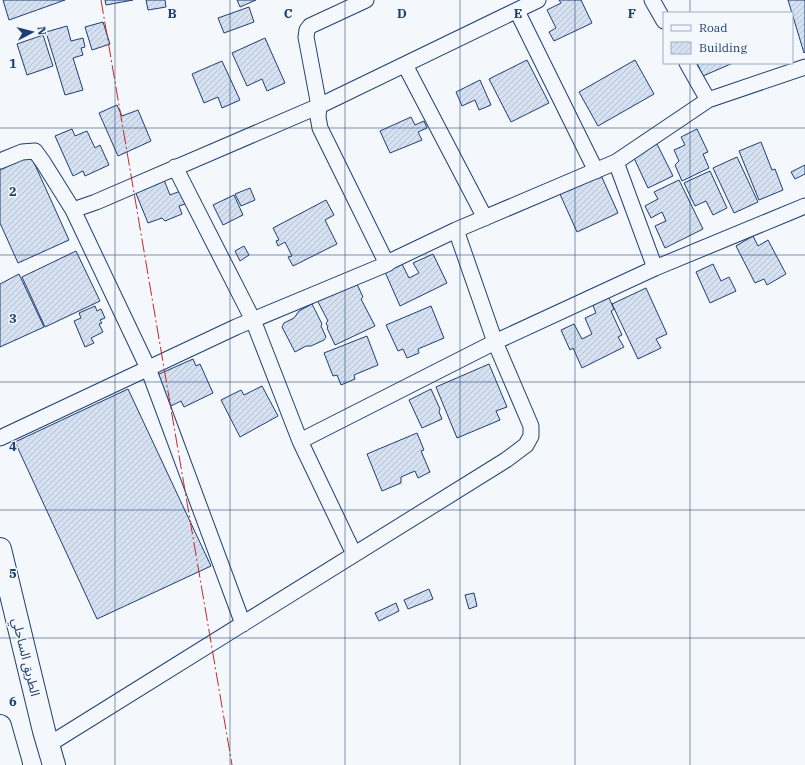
<svg xmlns="http://www.w3.org/2000/svg" width="805" height="765" viewBox="0 0 805 765" font-family="'IBM Plex Serif','Noto Sans Arabic',serif">
<style>
.building{fill:url(#building-hatch);stroke:#1d3f73}
.lines{fill:none;stroke-linecap:round;stroke-linejoin:round}
.minor-casing{stroke:#1d3f73;stroke-width:17}
.trunk-casing{stroke:#1d3f73;stroke-width:24}
.minor{stroke:#f4f7fb;stroke-width:15}
.trunk{stroke:#f4f7fb;stroke-width:22}
.power{stroke:#c62828;stroke-width:1;stroke-dasharray:14 3 2 3;stroke-linecap:butt}
.grid{fill:none;stroke:#1d3f73;stroke-width:1;stroke-opacity:0.55}
.labels{text-anchor:middle;dominant-baseline:central;stroke-width:3;stroke-linejoin:round;paint-order:stroke}
.street-label{font-size:13px;fill:#1d3f73;stroke:#f4f7fb}
.grid-label{font-size:13px;text-anchor:middle;font-weight:bold;fill:#1d3f73;stroke:#f4f7fb;stroke-width:3;stroke-linejoin:round;paint-order:stroke}
</style>
<defs>
<pattern id="building-hatch" width="6" height="6" patternUnits="userSpaceOnUse"><rect width="6" height="6" fill="#d5e0f0"/><path d="M-1 1l2-2M0 6l6-6M5 7l2-2" fill="none" stroke="#b6c1d1"/></pattern>
</defs>
<rect width="100%" height="100%" fill="#f4f7fb"/>
<path class="building" d="M3,0H65L9,20Z
M105,0H133L106,5Z
M146,0H165L166,7L148,10Z
M237,0H256L240,7Z
M559,0H581L592,23L554,41L549,32L556,28L547,10L561,3Z
M788,0H805V52L804,53Z
M249,7L254,22L224,33L218,18Z
M103,22L110,44L92,50L85,27Z
M67,26L71,41L83,38L85,47L81,48L83,55L73,58L83,90L65,95L46,32Z
M43,35L53,66L27,75L17,44Z
M265,38L285,83L267,91L262,79L247,86L232,53Z
M527,60L549,103L511,122L489,79Z
M635,60L654,94L598,126L579,92Z
M222,61L240,100L222,108L218,97L204,103L192,74Z
M697,63H733L703,76Z
M480,80L491,105L479,110L475,100L462,106L456,92Z
M117,105L122,116L138,110L151,141L118,156L99,113Z
M411,117L415,125L424,121L427,128L418,132L422,140L390,153L380,131Z
M72,129L75,136L87,131L95,148L100,145L109,165L85,176L83,171L73,176L55,136Z
M697,129L708,152L703,154L709,168L682,181L675,165L679,161L674,150L685,145L681,137Z
M761,142L772,170L775,169L783,190L759,200L739,151Z
M657,144L673,176L648,188L633,156Z
M31,156L69,240L18,263L0,223V170Z
M737,157L758,202L734,213L713,168Z
M805,165V174L795,179L791,172Z
M710,171L727,208L713,215L706,201L695,206L684,183Z
M600,173L618,213L577,232L559,192Z
M164,180L170,195L183,190L188,203L179,206L182,214L165,221L162,218L148,223L135,191Z
M679,180L703,229L665,248L655,226L666,221L662,212L651,218L645,206L658,199L654,192Z
M250,188L255,200L241,206L235,194Z
M234,195L243,215L223,225L213,205Z
M326,200L334,215L325,220L337,244L293,266L288,257L292,256L285,242L278,246L276,241L279,240L273,228Z
M753,236L758,246L768,240L786,274L767,285L764,279L755,283L736,246Z
M244,246L249,255L240,261L235,251Z
M76,251L100,301L45,327L22,277Z
M433,254L447,283L400,306L385,272L402,264L409,278L419,273L413,263Z
M713,264L721,281L729,277L736,291L710,303L696,272Z
M19,274L44,327L0,347V284Z
M356,282L363,297L361,299L375,326L335,345L327,328L328,327L326,323L328,321L316,298Z
M646,288L667,334L656,339L661,348L638,359L612,304Z
M608,296L614,309L611,311L622,335L618,337L624,347L582,368L573,348L570,350L561,330L574,324L582,339L592,334L585,318L596,313L592,303Z
M312,304L322,324L321,326L326,337L324,340L311,346H306L295,352L282,327L284,323L294,318L299,311Z
M95,306L97,311L101,309L105,318L100,320L102,323L99,324L103,332L91,338L94,343L85,347L74,321L81,318L79,313Z
M431,306L444,338L418,349L419,353L407,358L403,349L398,351L386,325Z
M367,336L378,365L354,375L355,379L341,385L337,375L333,376L324,353Z
M193,359L196,366L200,364L213,393L184,407L181,401L171,406L157,375Z
M489,364L507,407L496,411L500,420L457,438L436,387Z
M262,386L278,416L240,437L221,400L241,390L244,395Z
M128,389L211,566L97,619L15,442Z
M431,389L440,409L439,412L442,419L422,428L409,400Z
M417,433L424,450L421,451L430,472L418,478L415,471L401,477V483L382,491L367,454Z
M429,589L433,599L408,609L404,600Z
M474,593L477,606L469,609L465,595Z
M396,603L399,611L379,621L375,613Z"/>
<g class="lines">
<defs>
<path id="minor" d="M366,0L310,26L307,30L306,37L319,106L318,117L320,128L387,264
M652,0L664,21
M517,11L596,171
M687,63L708,100
M405,65L485,218
M0,161L22,152L35,151L43,162L73,210
M616,162L655,268
M175,167L253,320L300,441L354,554
M0,438L236,327L387,264L391,261L456,230L616,162L708,100L805,67
M300,441L495,342L655,268L805,206
M243,624L148,368L73,210L96,202L319,106L538,0
M48,745L506,460L526,445L531,436V426L495,342L456,230"/>
<path id="trunk" d="M0,549L44,731L54,765
M0,726L11,765"/>
</defs>
<use href="#minor" class="minor-casing"/>
<use href="#trunk" class="trunk-casing"/>
<use href="#minor" class="minor"/>
<use href="#trunk" class="trunk"/>
<path class="power" d="M101,0L232,765"/>
</g>
<path class="grid" d="M115,0V765M230,0V765M345,0V765M460,0V765M575,0V765M690,0V13M690,63V765M0,128H805M0,255H805M0,382H805M0,510H805M0,638H805"/>
<g class="labels">
<g class="street-label">
<text transform="translate(26 657) rotate(76)">الطريق الساحلي</text>
</g>
</g>
<g class="grid-label">
<text x="172" y="18">B</text>
<text x="288" y="18">C</text>
<text x="402" y="18">D</text>
<text x="518" y="18">E</text>
<text x="632" y="18">F</text>
<text x="13" y="68">1</text>
<text x="13" y="196">2</text>
<text x="13" y="323">3</text>
<text x="13" y="451">4</text>
<text x="13" y="578">5</text>
<text x="13" y="706">6</text>
</g>
<rect x="663" y="12" width="130" height="52" fill="#f4f7fb" stroke="#9eadc5"/>
<rect x="671" y="25" width="20" height="6" fill="#f4f7fb" stroke="#9eadc5"/>
<text x="699" y="32" font-size="12" fill="#1d3f73">Road</text>
<rect x="671" y="42" width="20" height="12" fill="url(#building-hatch)" stroke="#9eadc5"/>
<text x="699" y="52" font-size="12" fill="#1d3f73">Building</text>
<g transform="translate(32 32) rotate(83)" stroke="#f4f7fb" stroke-width="3" paint-order="stroke">
<path d="M0-3L7 15L0 10L-7 15Z" fill="#1d3f73"/>
<text y="-6" font-size="11" font-weight="bold" text-anchor="middle" fill="#1d3f73">N</text>
</g>
</svg>
